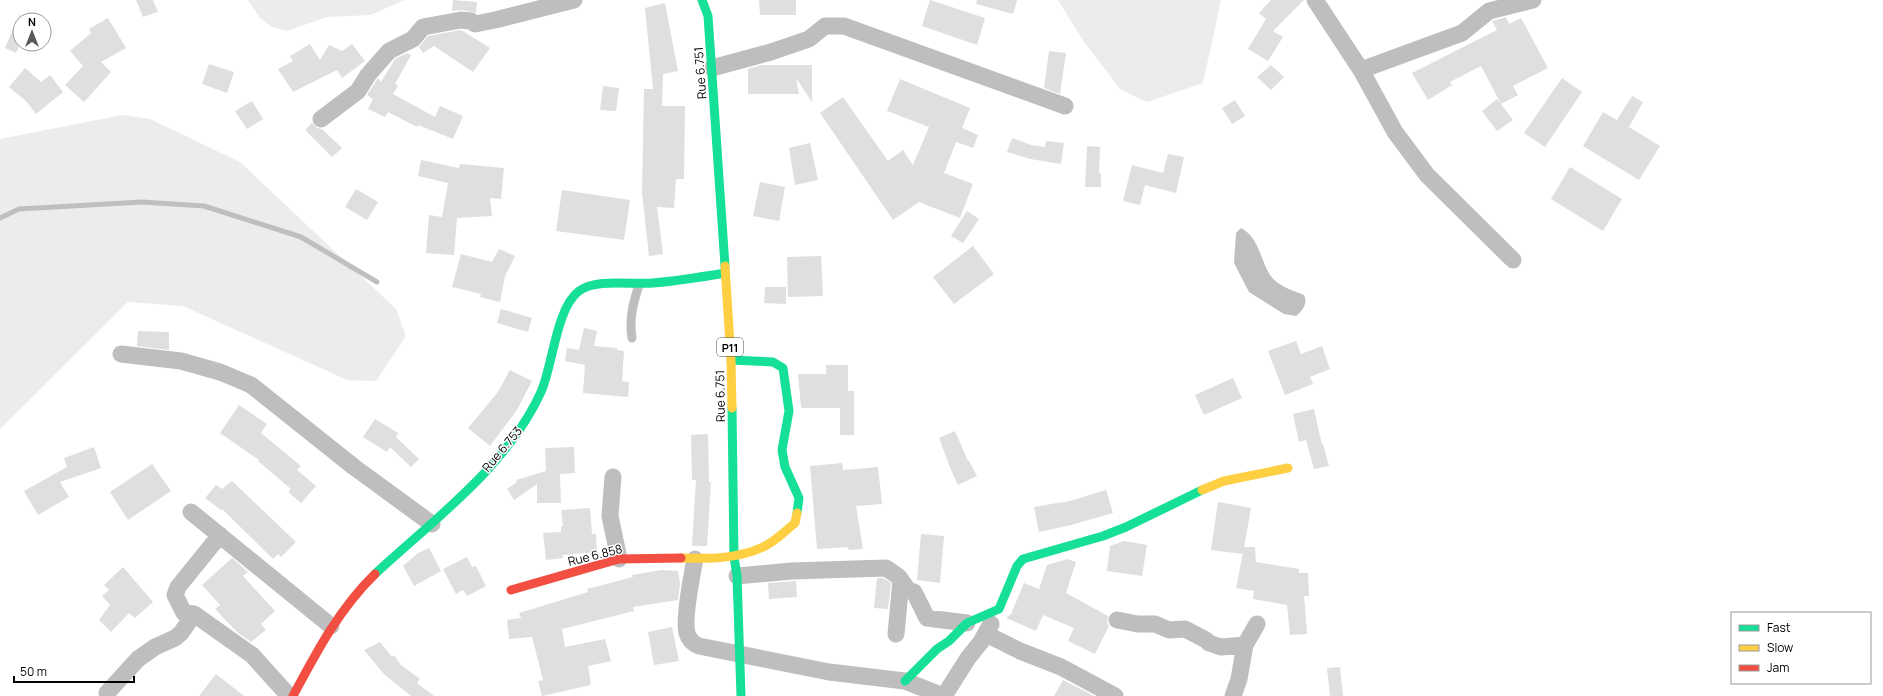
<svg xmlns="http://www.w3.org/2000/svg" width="1883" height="696" viewBox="0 0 1883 696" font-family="Manrope,sans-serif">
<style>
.green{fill:#ececec}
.water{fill:#bfbfbf}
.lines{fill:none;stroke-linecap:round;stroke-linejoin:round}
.stream{stroke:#bfbfbf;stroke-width:5}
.building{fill:#dfdfdf}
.lane{stroke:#bebebe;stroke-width:9}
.street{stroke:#bebebe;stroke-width:17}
.fast{stroke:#16e098;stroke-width:9}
.slow{stroke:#ffcf43;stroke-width:9}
.jam{stroke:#f24e42;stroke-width:9}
.labels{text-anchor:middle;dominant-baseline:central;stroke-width:3;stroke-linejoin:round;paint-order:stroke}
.shield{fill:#fff;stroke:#4c4c4c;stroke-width:1}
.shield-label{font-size:11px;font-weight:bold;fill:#000}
.street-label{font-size:12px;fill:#000;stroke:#fff}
</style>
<rect width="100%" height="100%" fill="#fff"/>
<path class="green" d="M248,0H404L371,15L327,17L287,31L272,27L260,18Z
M1058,0H1221L1203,83L1147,102L1121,90L1084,42Z
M122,115L150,119L240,162L396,309L406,336L376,381L347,380L183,306L128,302L0,429V139Z"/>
<path class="water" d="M1241,228C1259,237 1260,259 1270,275C1277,286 1292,290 1304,295C1308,303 1303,311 1296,316L1284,314L1249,292L1234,263L1236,233Z"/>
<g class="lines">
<path class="stream" d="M0,218L19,209L142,202L204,206L301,237L377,282"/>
</g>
<path class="building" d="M136,0H153L158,12L143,17Z
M453,0L477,2L476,13L462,10L452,11Z
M759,0H796V15H760Z
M930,0L985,18L977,45L922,26Z
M977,0H1017L1013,14L976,4Z
M1271,0H1304L1273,31L1283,37L1268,61L1248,49L1266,19L1259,13Z
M665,3L678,71L663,74L662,106H685L684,179H676L674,208L657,207L663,254L649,256L642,192L644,89H653L645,8Z
M20,13V44L16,53L5,48Z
M1506,17L1509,24L1521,18L1548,68L1513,86L1518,95L1501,104L1481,66L1450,82L1452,85L1428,100L1412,73L1497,30L1492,21Z
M108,18L126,48L101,62L111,72L84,102L65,85L83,66L70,51L91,33L89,29Z
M461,30L490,48L473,72L434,46L423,53L419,47L428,36Z
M310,44L320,60L329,45L342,51L352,44L365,61L342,78L337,70L293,92L278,69L293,61L290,56Z
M1049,51L1066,53L1060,94L1044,88Z
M407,53L411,55L395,84L398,86L393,94L435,117L440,106L463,116L453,139L418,125L417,127L388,112L385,117L368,109L373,99L367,95L376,81L378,78L381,82L395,59Z
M209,64L234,72L227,93L202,84Z
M762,65H812V102L796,78L799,94H748V69Z
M1271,65L1284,77L1271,90L1257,77Z
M25,68L41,82L50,75L63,92L36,114L27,102L9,87Z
M1562,78L1582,92L1545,147L1524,133Z
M900,79L970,108L962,128L978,135L973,148L956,142L944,173L973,184L960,218L919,202L893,220L820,113L843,97L888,161L903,150L913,165L929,127L887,111Z
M603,86L619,88L616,111L600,110Z
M1632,96L1643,102L1629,127L1660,146L1639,180L1583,146L1603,112L1617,120Z
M1497,99L1513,120L1497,131L1482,111Z
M1235,100L1245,116L1232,124L1222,108Z
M252,101L263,119L247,129L235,111Z
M312,123L317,128L322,129L342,148L332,157L305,130Z
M1012,138L1031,145L1045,147L1046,141L1064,143L1061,164L1030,159L1007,152Z
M810,143L818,180L795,185L789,148Z
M1087,146L1100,147L1099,173H1101V187H1085Z
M1168,154L1184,157L1176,193L1145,185L1140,205L1123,201L1132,165L1163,173Z
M421,160L459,168L460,164L504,168L501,199L490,198L492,216L457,218L454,255L426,253L429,215L442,217L448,183L418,176Z
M1570,167L1622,199L1603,231L1551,199Z
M760,182L785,187L779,221L753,216Z
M356,189L378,202L367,220L345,207Z
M562,190L630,200L624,240L556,231Z
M967,211L979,219L963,243L951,236Z
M973,246L994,274L954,304L933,277Z
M499,249L515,256L505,276L500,302L480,297L481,294L452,287L461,254L492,262Z
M821,256L823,296L788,297L787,257Z
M765,287H786V304L764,303Z
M501,309L532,318L528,332L497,323Z
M584,328L597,331L594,346L617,348V350L624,351L622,381L629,382L628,397L583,393L585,365L565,361L567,348L579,350Z
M138,331L169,332V350L137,346Z
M1296,341L1301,354L1322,346L1330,369L1310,377L1313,384L1285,395L1268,351Z
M826,365H848V391H854V435H840V408H801L798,374H826Z
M510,370L532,381L517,410L490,446L468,428L498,392Z
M1233,378L1242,398L1204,415L1195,395Z
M239,405L267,424L261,433L301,466L297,470L316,486L301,503L288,492L291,489L258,461L259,460L220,433Z
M1314,409L1322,445L1323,444L1329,466L1314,469L1306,440L1299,442L1293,414Z
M375,419L398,433L396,437L419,459L411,467L390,447L387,452L363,437Z
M955,431L968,461H969L977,476L958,485L951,470L939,438Z
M708,434L709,482H711L707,546H692L696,480H692L691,435Z
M94,447L101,468L60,482L69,497L38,515L24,491L67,467L64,458Z
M574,447L575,473L560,474L561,503H537V484L514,500L507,489L517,482L516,480L546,471L545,448Z
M842,463L843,470L878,467L882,504L856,506L863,549L849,550L848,547L817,549L810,466Z
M152,464L171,491L128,520L110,492Z
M232,481L296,542L281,557L278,554L273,559L222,509L221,510L205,498L216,485L222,489Z
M1106,490L1113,513L1071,525L1039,532L1034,507L1063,502V503Z
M1218,502L1251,508L1243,554L1211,550Z
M590,508L592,534H596L597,552L563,555V558L546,560L543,533L561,532V526H563L561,510Z
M921,534L944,536L940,583L917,580Z
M1124,541L1147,545L1142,576L1107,571L1110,546Z
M1244,547H1255L1256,562L1299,569V573H1308L1309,596H1304L1307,634L1290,635L1287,605L1253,599L1254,591L1236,588Z
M429,548L441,571L414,586L403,566L418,553Z
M467,557L472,567L476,566L486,586L467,596L463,590L456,594L443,569Z
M232,558L248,572L243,576L275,611L261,624L266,630L251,642L237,632L215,609L220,605L202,585Z
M1067,559L1076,562L1066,593L1108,616L1107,623L1109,626L1095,654L1068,641L1074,628L1043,615L1036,631L1006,618L1011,614L1024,583L1039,589L1047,565Z
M123,567L153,602L135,618L129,613L111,632L99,620L110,605L102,596L109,590L104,585Z
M661,570L678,571L680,583L678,600L633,607L634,611L562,629L565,647L605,639L611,661L588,666L591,685L542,696L538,681L543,680L532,637L509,639L507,620L521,618L519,613L588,592L587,589L633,577L632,575Z
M877,578H883L891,583L888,609L874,608Z
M796,581L797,597L769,599L768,583Z
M672,627L679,661L654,665L648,632Z
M380,642L392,657L394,655L401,665L420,679L417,683L434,696H411L384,674L364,650Z
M1340,667L1343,696H1330L1327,668Z
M216,674L244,696H199Z
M1063,680L1094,696H1054Z"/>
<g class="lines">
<path class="lane" d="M632,338C629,319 633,303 639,285"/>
<path class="street" d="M1315,0L1361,70L1462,33L1489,11L1533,0
M712,68L771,52L809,39L825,26H844L1065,106
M1361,70L1395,132L1427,175L1513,260
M321,119L358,91L368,75L389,51L413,39L423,27L461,20L471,21L475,24L495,20L574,0
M121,354L181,361L220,372L251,385L354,467L432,524
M613,477L610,516L619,559
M191,512L331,626
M220,535L178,587L175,595L184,613L194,614L252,655L289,696
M695,559C692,575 683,619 687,633C689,640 694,644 699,646L829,672L905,681L943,696
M737,576L792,571L886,568L899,577L908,590L914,592L927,618L967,623
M1117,620L1138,624H1155L1169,630L1185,629L1206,640L1209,643L1221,647L1245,645
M896,634L901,580
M986,634L1020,651L1061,667L1115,696
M107,693L138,659L155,647L175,638L181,633L194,614
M944,696L968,658L981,642L991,624
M1233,696L1239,679L1245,645L1257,624"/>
<path class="fast" d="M702,0L708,16L725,266
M731,360L773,362L783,368L789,411L782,450L785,467L799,498L797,513
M732,408L734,557L737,576L741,696
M375,574C433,520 507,467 541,392C553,365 556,308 579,291C596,278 632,285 653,283C677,281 701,277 725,273
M905,681L937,649L949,641L967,623L999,609L1017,566L1023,559L1103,536L1126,527L1202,490"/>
<path class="slow" d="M725,266L731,360L732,408
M1202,490L1224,481L1288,468
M681,558C708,559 737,559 763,547C775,542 785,531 795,523L797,513"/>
<path class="jam" d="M511,590L619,559L681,558
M293,696C316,653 339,609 375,574"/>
</g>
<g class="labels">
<rect class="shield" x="717" y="338" width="26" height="18" rx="3"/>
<g class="shield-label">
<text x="730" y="347">P11</text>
</g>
<g class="street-label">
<text transform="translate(700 73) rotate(-94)">Rue 6.751</text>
<text transform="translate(720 396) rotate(-91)">Rue 6.751</text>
<text transform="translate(502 449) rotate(-50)">Rue 6.753</text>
<text transform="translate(595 555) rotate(-14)">Rue 6.858</text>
</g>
</g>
<rect x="1731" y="612" width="140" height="72" fill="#ffffff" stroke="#999999"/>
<rect x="1739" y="625" width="20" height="6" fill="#16e098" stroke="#999999"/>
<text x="1767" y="632" font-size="12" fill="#000000">Fast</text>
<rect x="1739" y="645" width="20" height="6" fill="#ffcf43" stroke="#999999"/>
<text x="1767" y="652" font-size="12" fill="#000000">Slow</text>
<rect x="1739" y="665" width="20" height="6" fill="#f24e42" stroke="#999999"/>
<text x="1767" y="672" font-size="12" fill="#000000">Jam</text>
<g transform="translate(32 32)"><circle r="19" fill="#ffffff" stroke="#999999"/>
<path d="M0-3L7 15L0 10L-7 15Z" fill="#595959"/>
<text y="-6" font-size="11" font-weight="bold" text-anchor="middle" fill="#000000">N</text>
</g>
<path d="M14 676v6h120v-6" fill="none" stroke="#000000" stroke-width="2"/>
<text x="20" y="676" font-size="12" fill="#000000" stroke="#ffffff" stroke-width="3" paint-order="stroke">50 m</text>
</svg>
